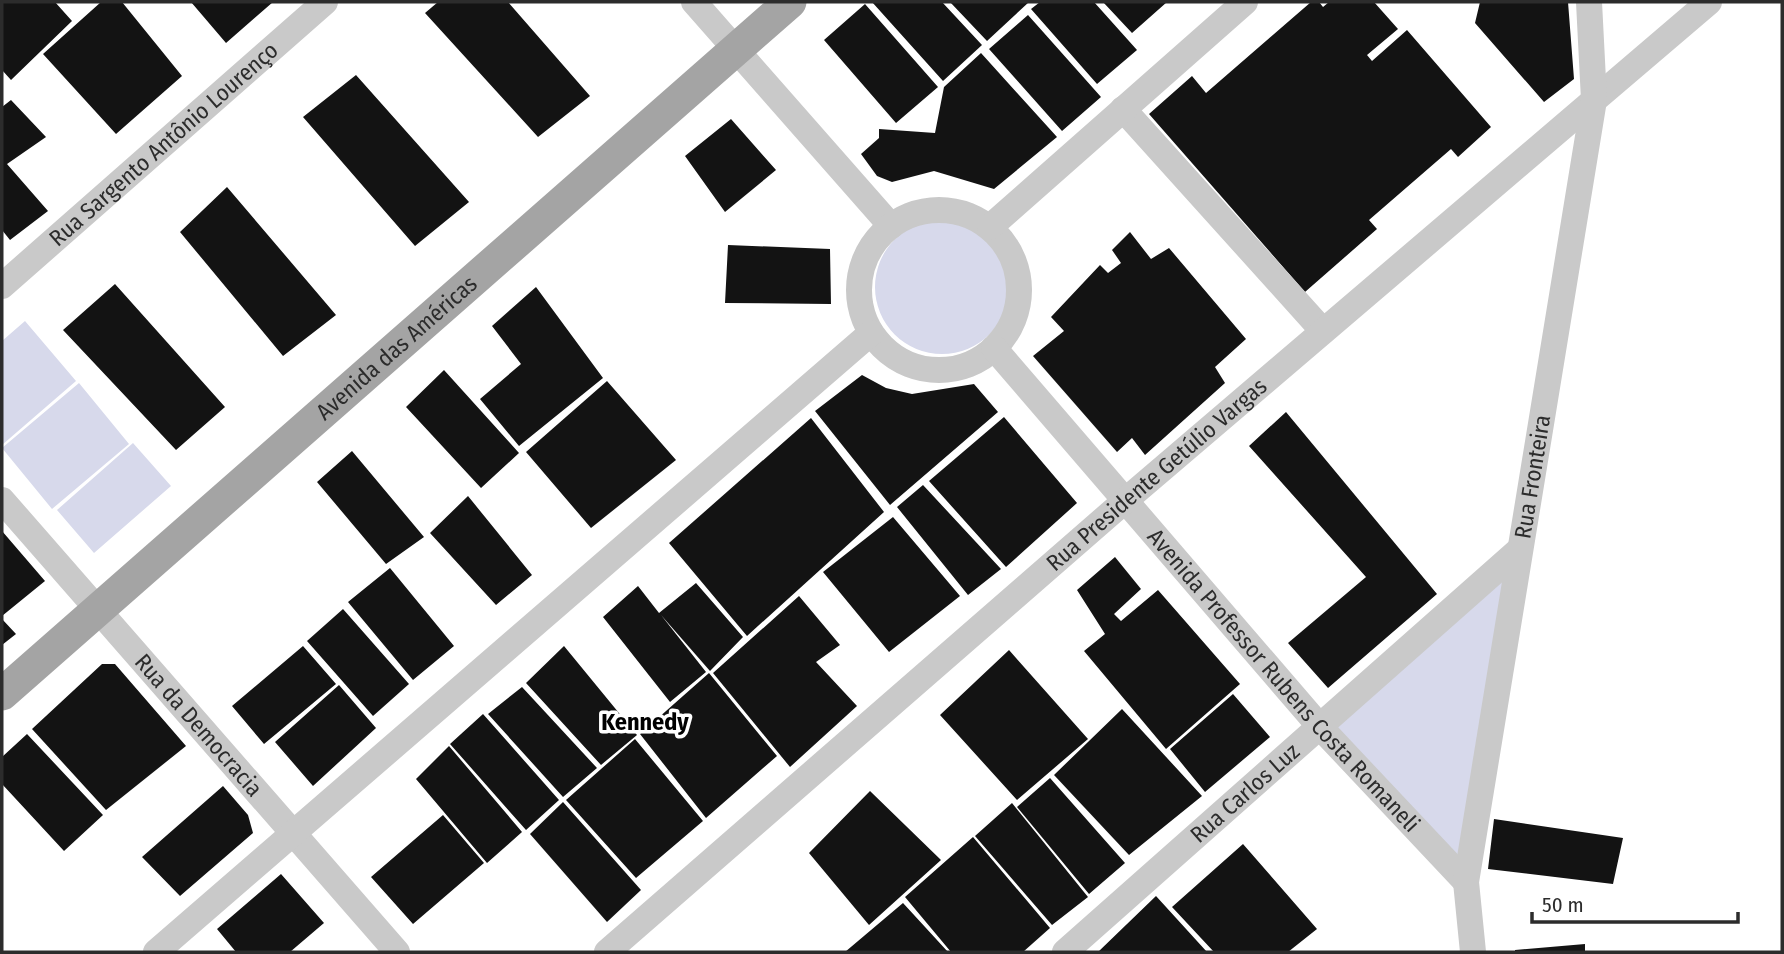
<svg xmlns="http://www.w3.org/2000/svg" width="1784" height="954" viewBox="0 0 1784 954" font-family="'Fira Sans Condensed',sans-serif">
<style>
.green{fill:#d7d9eb}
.building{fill:#131313}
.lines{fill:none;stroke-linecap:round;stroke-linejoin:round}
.minor{stroke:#c9c9c9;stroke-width:26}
.major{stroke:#a4a4a4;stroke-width:33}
.labels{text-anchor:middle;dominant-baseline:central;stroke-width:7;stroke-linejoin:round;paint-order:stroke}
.street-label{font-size:23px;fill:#2c2c2c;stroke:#fff}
.neighbourhood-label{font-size:24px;font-weight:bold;fill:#000;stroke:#fff}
</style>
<rect width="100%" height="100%" fill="#fff"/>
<path class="green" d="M875 287a67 67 0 1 1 134 0a67 67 0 1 1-134 0Z
M25,321L76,381L2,445V341Z
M79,383L129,444L52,509L2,448Z
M133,443L171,486L94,553L57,510Z
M1519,550L1466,882L1321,728Z"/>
<path class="building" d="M2,2H55L72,21L11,80L2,70Z
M101,2H122L182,76L116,134L43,54Z
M191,2H273L226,43Z
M438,2H508L590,96L538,137L425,13Z
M872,2H942L982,45L943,81Z
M950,2H1029L987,41Z
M1040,2H1094L1137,50L1097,84L1031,9Z
M1103,2H1167L1132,33Z
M1311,2H1319L1323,7L1329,2H1374L1398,29L1367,55L1372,61L1407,30L1491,127L1458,157L1451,149L1369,220L1377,229L1305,292L1149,114L1192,76L1206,93Z
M1480,2H1568L1574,79L1544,102L1475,23Z
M865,4L938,87L896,123L824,40Z
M1028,15L1101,97L1062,131L989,49Z
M981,53L1057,137L994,189L934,171L892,182L877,176L861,154L879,138V129L935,133L944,87Z
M356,75L469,202L415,246L303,117Z
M11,100L46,137L7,164L48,211L10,240L2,230V107Z
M731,119L776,170L725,212L685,156Z
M227,187L336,315L283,356L180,232Z
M1130,232L1151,259L1169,248L1246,339L1215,367L1225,383L1145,455L1132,438L1117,452L1033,356L1064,331L1051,317L1100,265L1108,273L1121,263L1112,250Z
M728,245L830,249L831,304L725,303Z
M115,284L225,407L176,450L63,330Z
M536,287L603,378L519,446L480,399L521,364L492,326Z
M444,370L519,453L481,488L406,407Z
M862,375L886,388L912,394L974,384L998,412L890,505L815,411Z
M607,381L676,460L591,528L526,452Z
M1286,412L1437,594L1328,688L1288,643L1366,577L1249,446Z
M1004,417L1077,503L1006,567L929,481Z
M811,418L884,512L747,636L669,543Z
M352,451L424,537L386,564L317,482Z
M923,485L1001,569L968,595L897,507Z
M468,496L532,575L496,605L430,533Z
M893,517L960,596L889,652L823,572Z
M2,531L45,581L2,616Z
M1115,557L1141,589L1114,614L1121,621L1158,590L1240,684L1166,749L1084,651L1105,634L1077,590Z
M390,568L454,646L413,680L348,602Z
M696,583L743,637L710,671L661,615L706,672L670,702L603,617L638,586L659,613Z
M799,596L840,645L816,662L857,706L790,767L713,673Z
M343,609L409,684L373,716L307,641Z
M2,619L16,634L2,645Z
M303,646L336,684L264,744L232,706Z
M564,646L637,735L601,765L526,683Z
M1009,650L1088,739L1017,800L940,715Z
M102,664H115L186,746L106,810L32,729Z
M709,673L777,756L706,818L640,734Z
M339,685L376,728L313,786L275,742Z
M522,687L597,768L563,797L488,714Z
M1233,694L1270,737L1205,792L1170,749Z
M1122,709L1202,796L1129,855L1054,775Z
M483,714L559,800L526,830L450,744Z
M27,734L103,815L64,851L2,784V757Z
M635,739L703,821L636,878L566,800Z
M449,746L522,832L487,863L416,779Z
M1050,778L1125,863L1089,894L1017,807Z
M223,786L248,815L253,833L180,896L142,857Z
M870,791L941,860L869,925L809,853Z
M563,802L641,890L607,922L530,834Z
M1012,803L1088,897L1052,925L975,836Z
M443,815L484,863L413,924L371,877Z
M1494,819L1623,838L1613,884L1488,869Z
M973,837L1050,928L1023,952H951L905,897Z
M1243,844L1317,929L1288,952H1214L1172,907Z
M281,874L324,923L290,952H236L217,929Z
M1156,896L1207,952H1098Z
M903,903L948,952H845Z
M1585,944V952H1515V950Z"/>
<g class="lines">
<g class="minor">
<path d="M694,2L891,226"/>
<path d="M1123,109L1323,331"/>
<circle cx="939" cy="290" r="80"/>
<path d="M990,227L1245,2"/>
<path id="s1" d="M2,286L325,2"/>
<path id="s2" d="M994,348L1321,728L1466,882"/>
<path id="s3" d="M2,500L397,952"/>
<path d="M156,952L871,333"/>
<path id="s4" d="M607,952L1127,499L1709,2"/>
<path id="s5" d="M1065,952L1519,550"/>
<path id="s6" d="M1473,952L1466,882L1594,100L1589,2"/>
</g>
<path class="major" id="s7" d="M2,694L790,2"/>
</g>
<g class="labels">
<g class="street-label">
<text stroke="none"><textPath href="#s1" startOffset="215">Rua Sargento Antônio Lourenço</textPath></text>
<text stroke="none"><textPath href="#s7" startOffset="525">Avenida das Américas</textPath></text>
<text stroke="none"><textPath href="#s4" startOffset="728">Rua Presidente Getúlio Vargas</textPath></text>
<text stroke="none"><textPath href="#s6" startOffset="481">Rua Fronteira</textPath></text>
<text stroke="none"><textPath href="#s2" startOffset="441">Avenida Professor Rubens Costa Romaneli</textPath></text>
<text stroke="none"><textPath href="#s3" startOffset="299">Rua da Democracia</textPath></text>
<text stroke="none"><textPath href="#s5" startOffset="240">Rua Carlos Luz</textPath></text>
</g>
<g class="neighbourhood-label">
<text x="645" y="722">Kennedy</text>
</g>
</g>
<rect width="1784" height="954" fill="none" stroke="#2c2c2c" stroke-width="7"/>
<path d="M1532 912v10h206v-10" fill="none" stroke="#2c2c2c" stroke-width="3.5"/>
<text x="1542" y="912" font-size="21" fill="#2c2c2c" stroke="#ffffff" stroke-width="5" paint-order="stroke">50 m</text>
</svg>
